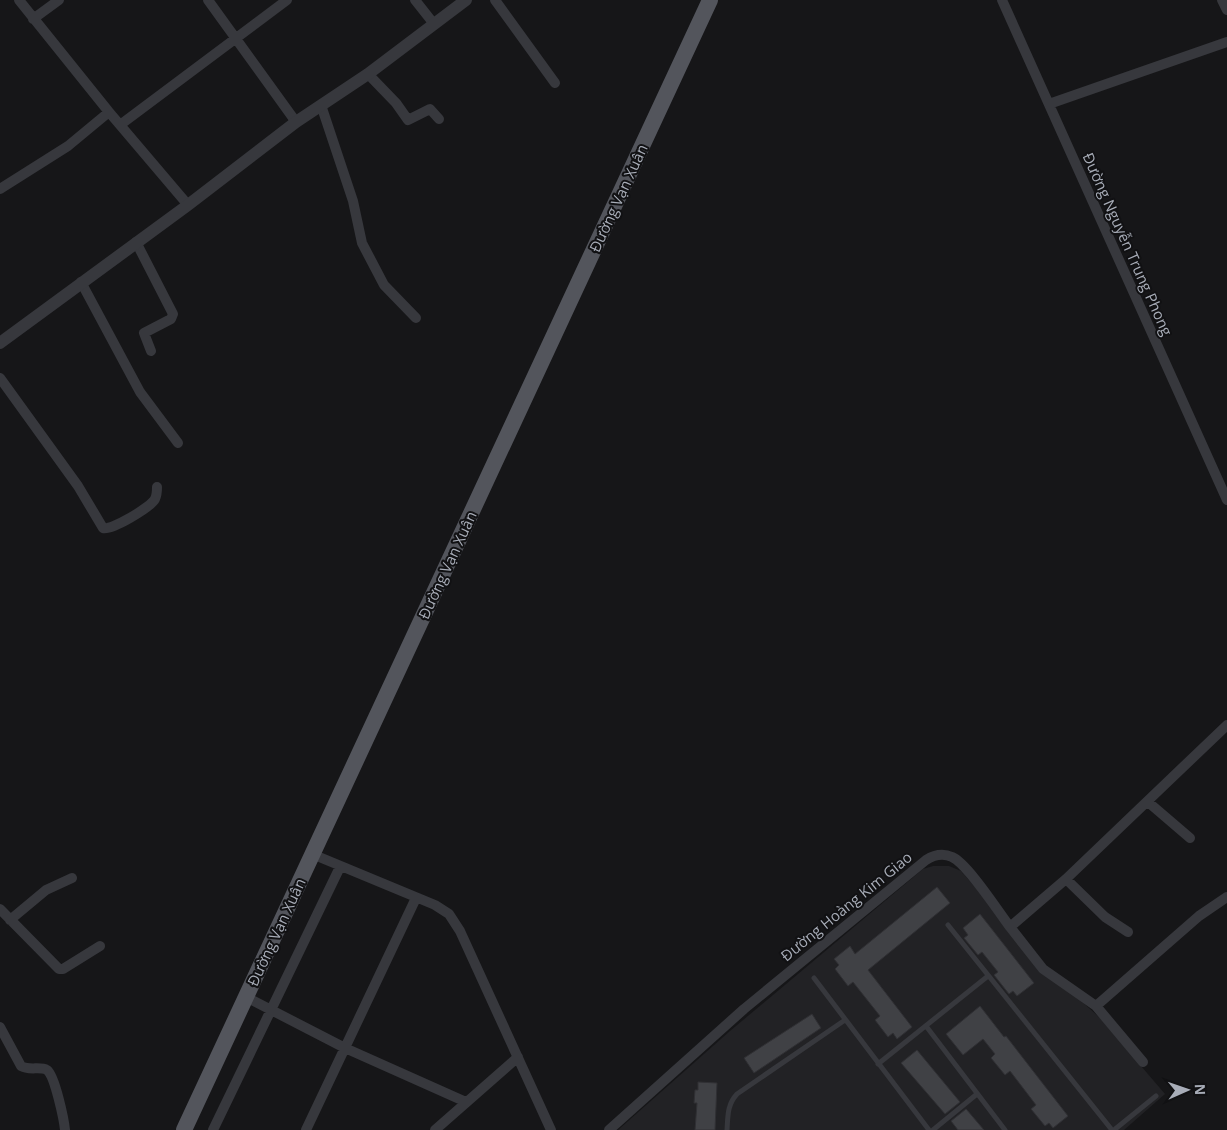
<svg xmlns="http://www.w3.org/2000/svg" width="1227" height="1130" viewBox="0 0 1227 1130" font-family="'Open Sans',sans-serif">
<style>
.built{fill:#222225}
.building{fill:#404145;stroke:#303034}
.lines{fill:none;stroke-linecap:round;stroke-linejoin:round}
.service{stroke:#37383d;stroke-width:5}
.minor{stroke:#37383d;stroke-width:10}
.tertiary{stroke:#37383d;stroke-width:12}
.primary{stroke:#53555c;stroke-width:16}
.labels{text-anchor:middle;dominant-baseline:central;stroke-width:4;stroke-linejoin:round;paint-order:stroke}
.street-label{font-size:15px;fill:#a8adb8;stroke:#111113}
</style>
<rect width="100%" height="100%" fill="#161618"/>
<path class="built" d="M933,866H949L961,871L1047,970L1100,1018L1165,1094L1124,1130H618L730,1031L923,869Z"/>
<path class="building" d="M937,887L950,903L868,970L912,1027L897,1039L893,1033L888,1037L875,1020L880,1016L853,982L848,986L835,969L839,965L834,959L850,946L855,954Z
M980,914L1034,983L1017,996L1013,991L1009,994L994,975L998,972L982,952L978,955L964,938L968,935L963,928Z
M980,1006L1004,1037L1006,1036L1068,1116L1053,1128L1049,1123L1045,1126L1031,1109L1036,1105L1010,1071L1005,1075L991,1058L995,1054L983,1039L963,1055L946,1034Z
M812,1014L821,1028L754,1073L744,1058Z
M917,1050L960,1102L945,1114L901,1063Z
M698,1082L717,1083L715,1130H695L697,1103H694L695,1090H698Z
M966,1109L967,1110L984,1130H958L951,1121Z"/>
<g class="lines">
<path class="service" d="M948,925L1112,1130
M814,978L929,1130
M926,1026L1005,1130
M878,1064L988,976
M727,1130C728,1116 727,1105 737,1094L845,1020
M933,1130L977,1094
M1114,1130L1156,1096"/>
<path class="minor" d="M19,0L109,112L188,205
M208,0L296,122
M415,0L434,24
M495,0L555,83
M1002,0L1227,500
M1222,0L1227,10
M33,19L59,0
M368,74L396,103L408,120L430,109L439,119
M1049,104L1227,42
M321,105L353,201L362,243L384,285L416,318
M120,125L287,0
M0,189L68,146L109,112
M136,242L173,314L171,319L144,333L151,351
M81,282L140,392L178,443
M0,378L78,486L103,528C111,531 151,507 155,499C157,495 157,491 157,487
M1148,802L1190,838
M312,854L435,905L449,914L460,931L551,1130
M1066,879L1105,917L1128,932
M0,909L59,969H63L100,946
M10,920L46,890L72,878
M1010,927L1043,969L1096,1006L1143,1062
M246,997L345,1048L466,1102
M1096,1006L1199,916L1227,897
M0,1027L21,1066C29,1071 40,1066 47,1070C55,1076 64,1120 65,1130
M213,1130L340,867
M306,1130L416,898
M435,1130L518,1057
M609,1130L744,1009L926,860C934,855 943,853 952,857C967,863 998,911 1010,927L1066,879L1227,725"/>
<path class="tertiary" d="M0,343L188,205L296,122L368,74L466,0"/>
<path class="primary" d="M184,1130L710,0"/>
</g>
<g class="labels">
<g class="street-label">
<text transform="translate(618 198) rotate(-65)">Đường Vạn Xuân</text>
<text transform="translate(1128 244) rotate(66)">Đường Nguyễn Trung Phong</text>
<text transform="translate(447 565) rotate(-65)">Đường Vạn Xuân</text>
<text transform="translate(846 906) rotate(-39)">Đường Hoàng Kim Giao</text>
<text transform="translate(276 932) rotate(-65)">Đường Vạn Xuân</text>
</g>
</g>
<g transform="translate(1187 1090) rotate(88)" stroke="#111113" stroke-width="4" paint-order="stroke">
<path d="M0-4L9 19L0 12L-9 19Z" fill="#a8adb8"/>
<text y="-8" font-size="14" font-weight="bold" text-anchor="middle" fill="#a8adb8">N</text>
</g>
</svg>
